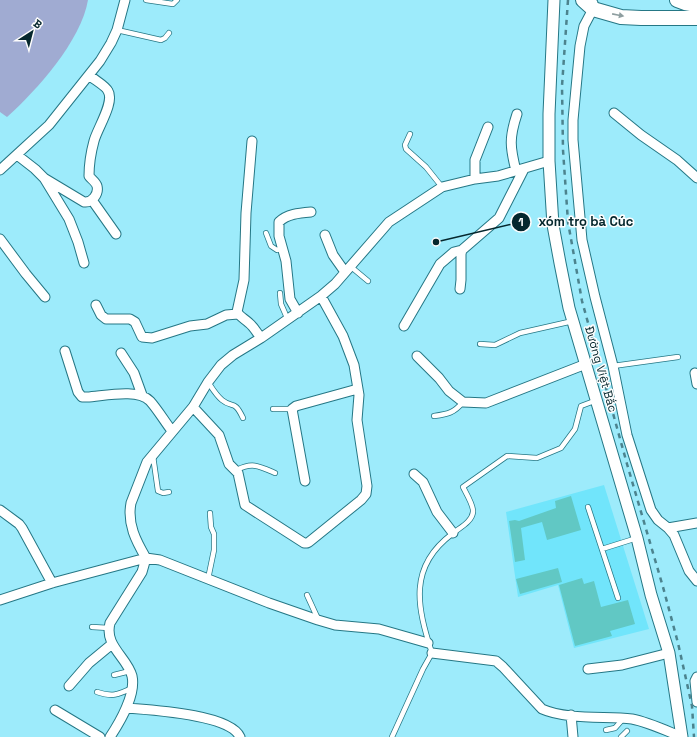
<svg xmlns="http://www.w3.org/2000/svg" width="697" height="737" viewBox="0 0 697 737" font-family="'Space Grotesk',sans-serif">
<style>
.built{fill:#71e5fb}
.green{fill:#a0abd2}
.building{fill:#61c8c4}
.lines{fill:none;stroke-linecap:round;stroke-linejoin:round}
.service-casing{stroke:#257785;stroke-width:6}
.minor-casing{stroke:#257785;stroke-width:11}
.tertiary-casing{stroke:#257785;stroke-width:13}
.primary-casing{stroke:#257785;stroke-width:16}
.service{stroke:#fff;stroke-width:4.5}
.minor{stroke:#fff;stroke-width:9}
.tertiary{stroke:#fff;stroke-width:11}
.primary{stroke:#fff;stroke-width:14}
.rail{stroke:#4c838e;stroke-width:2.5;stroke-dasharray:5 5;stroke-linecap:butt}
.oneway{fill:#8e9ea0}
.labels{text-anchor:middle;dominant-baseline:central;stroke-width:3;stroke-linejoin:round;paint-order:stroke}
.street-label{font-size:12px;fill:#05272d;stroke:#fdfdfd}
.leader{fill:none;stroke:#05272d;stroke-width:1.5}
.callout-dot{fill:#05272d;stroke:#fdfdfd;stroke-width:1.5}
.mark-label{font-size:12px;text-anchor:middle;font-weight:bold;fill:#fff}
.callout-label{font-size:13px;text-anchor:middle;font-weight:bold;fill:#05272d;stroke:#fdfdfd;stroke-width:3;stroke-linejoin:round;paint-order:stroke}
</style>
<rect width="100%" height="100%" fill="#9debfb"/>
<path class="built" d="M604,485L649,629L574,648L558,585L518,597L506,512Z"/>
<path class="green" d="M0,0H88C81,41 37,90 7,117L0,112Z"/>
<path class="building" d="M571,496L581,530L547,540L542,522L521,528L525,560L515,562L509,521L515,520L519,521L556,508L555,501Z
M558,568L562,582L520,594L516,579Z
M582,578L584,584L594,581L601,607L628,600L635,624L610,631L612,636L575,646L559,585Z"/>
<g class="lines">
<defs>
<path id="service" d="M146,0L173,4L177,0
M117,30L161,40L165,38L169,33
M410,134L405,145L406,149L426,167L442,187
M266,233L271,246L277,250L283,248
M350,266L368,281
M280,293L281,304L288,320
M480,344L495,345L520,333L573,321
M613,366L678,357
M208,382C212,388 216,395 222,400C233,409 234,399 243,418
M273,409H292
M434,416C448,414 454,413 463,402
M153,456L158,491L163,493L169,492
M237,470C252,462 259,466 275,473
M588,507L618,598
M602,549L637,538
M208,579L214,550V534L211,527L210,513
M307,595L318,619
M92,627L109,628
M114,675L130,671
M97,692C112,697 118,695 132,688
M606,730L615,728L623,719
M392,737L423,669L432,653C417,607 408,567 452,534C459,528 472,522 473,512C474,506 466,493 463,487L507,456L537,458L561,448L575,429L581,406L597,400
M621,737L627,731"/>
<path id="minor" d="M593,3V9L584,26L580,46L573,120V140L582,240L595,297L613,366L627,435L651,510L658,520L668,528L674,535L689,571L697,581
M614,113L641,135L677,160L697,178
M252,141L246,213L244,280L237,312C240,317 245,319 249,323C254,327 257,333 261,338
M17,155L35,169L44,178L69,219L78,242L84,263
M0,170L49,125L100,61L111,43L117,30L125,0
M516,171C510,147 509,138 517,114
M44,178L84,202C92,203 99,194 97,186C96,182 91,179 89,176C89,165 91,152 94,141C97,129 115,102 108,91C106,86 93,79 89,75
M475,179V160L488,127
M92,200L116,234
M325,235L333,255L345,272
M0,239L26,274L45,297
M460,289L461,280V254L462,250L499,218L524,169
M96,305L101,315L106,319H130L135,322L142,337L152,338L190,326L207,324L226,315L238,314
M298,313L290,299L286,261L279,236V222C287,214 299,213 311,212
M404,326L440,264L454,252L462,250
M65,351L78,392L82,397H87C104,396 138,388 150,401C158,410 165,422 172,431
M121,353L134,373L142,395
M417,356L439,378L449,391L463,402L486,403L586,364
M695,373L697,384
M193,407L219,435L229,464L238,473L245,505L304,543H307L309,542L361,500L366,494L367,486L357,420L359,395L354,365L343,336L321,296
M414,474L423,482L437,512L453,533
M305,481L292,409L296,406L354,390L357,391
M0,510L19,524L22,528L52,583
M668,528L697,523
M0,600L52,583L146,558L160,560L269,603L318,620L335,625L379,629L428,643
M432,653L496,661L503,667L542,709C567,720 605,716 632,719C648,722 667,731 682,737
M588,669L622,665L669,653
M697,677L695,681L697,702
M69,686L89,663L112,644
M126,708C150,710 230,714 240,737
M55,710L100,737
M571,715L573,737
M110,737C120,722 136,694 132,676C127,657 104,646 110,623L142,572L146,558C136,541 127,524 131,503L147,462L193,407L208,382L221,365L233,355L261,338L321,296L335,284L389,222L442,187L475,179L498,176L549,161"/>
<path id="tertiary" d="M554,0L549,114V161L553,225L560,263L569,308L637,538L651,595L669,653L682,737"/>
<path id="primary" d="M583,0L593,9L621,17L641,18H697
M677,0L685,3L697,5"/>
</defs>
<use href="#service" class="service-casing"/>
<use href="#minor" class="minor-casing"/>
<use href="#tertiary" class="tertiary-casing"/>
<use href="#primary" class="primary-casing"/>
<use href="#service" class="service"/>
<use href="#minor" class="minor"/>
<use href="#tertiary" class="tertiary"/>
<use href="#primary" class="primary"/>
<path class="rail" d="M568,0L562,86L563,150L568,222L582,301L627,464L663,587L678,643L692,706L694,737"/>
</g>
<defs><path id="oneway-solid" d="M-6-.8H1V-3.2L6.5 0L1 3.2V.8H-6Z"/></defs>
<use class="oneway" href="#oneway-solid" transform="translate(618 15) rotate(11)"/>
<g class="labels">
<g class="street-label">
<text transform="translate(601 369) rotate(74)">Đường Việt Bắc</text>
</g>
</g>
<path class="leader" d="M436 242L521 222"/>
<g class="callout-dot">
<circle cx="436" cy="242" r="4"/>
<circle cx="521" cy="222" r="10"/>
</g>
<g class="mark-label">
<text x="521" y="226">1</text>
</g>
<g class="callout-label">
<text x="586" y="226">xóm trọ bà Cúc</text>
</g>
<g transform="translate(32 32) rotate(36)" stroke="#fdfdfd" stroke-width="3" paint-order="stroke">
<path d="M0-3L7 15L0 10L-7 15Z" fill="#05272d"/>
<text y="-6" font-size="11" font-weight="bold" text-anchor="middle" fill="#05272d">B</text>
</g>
</svg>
